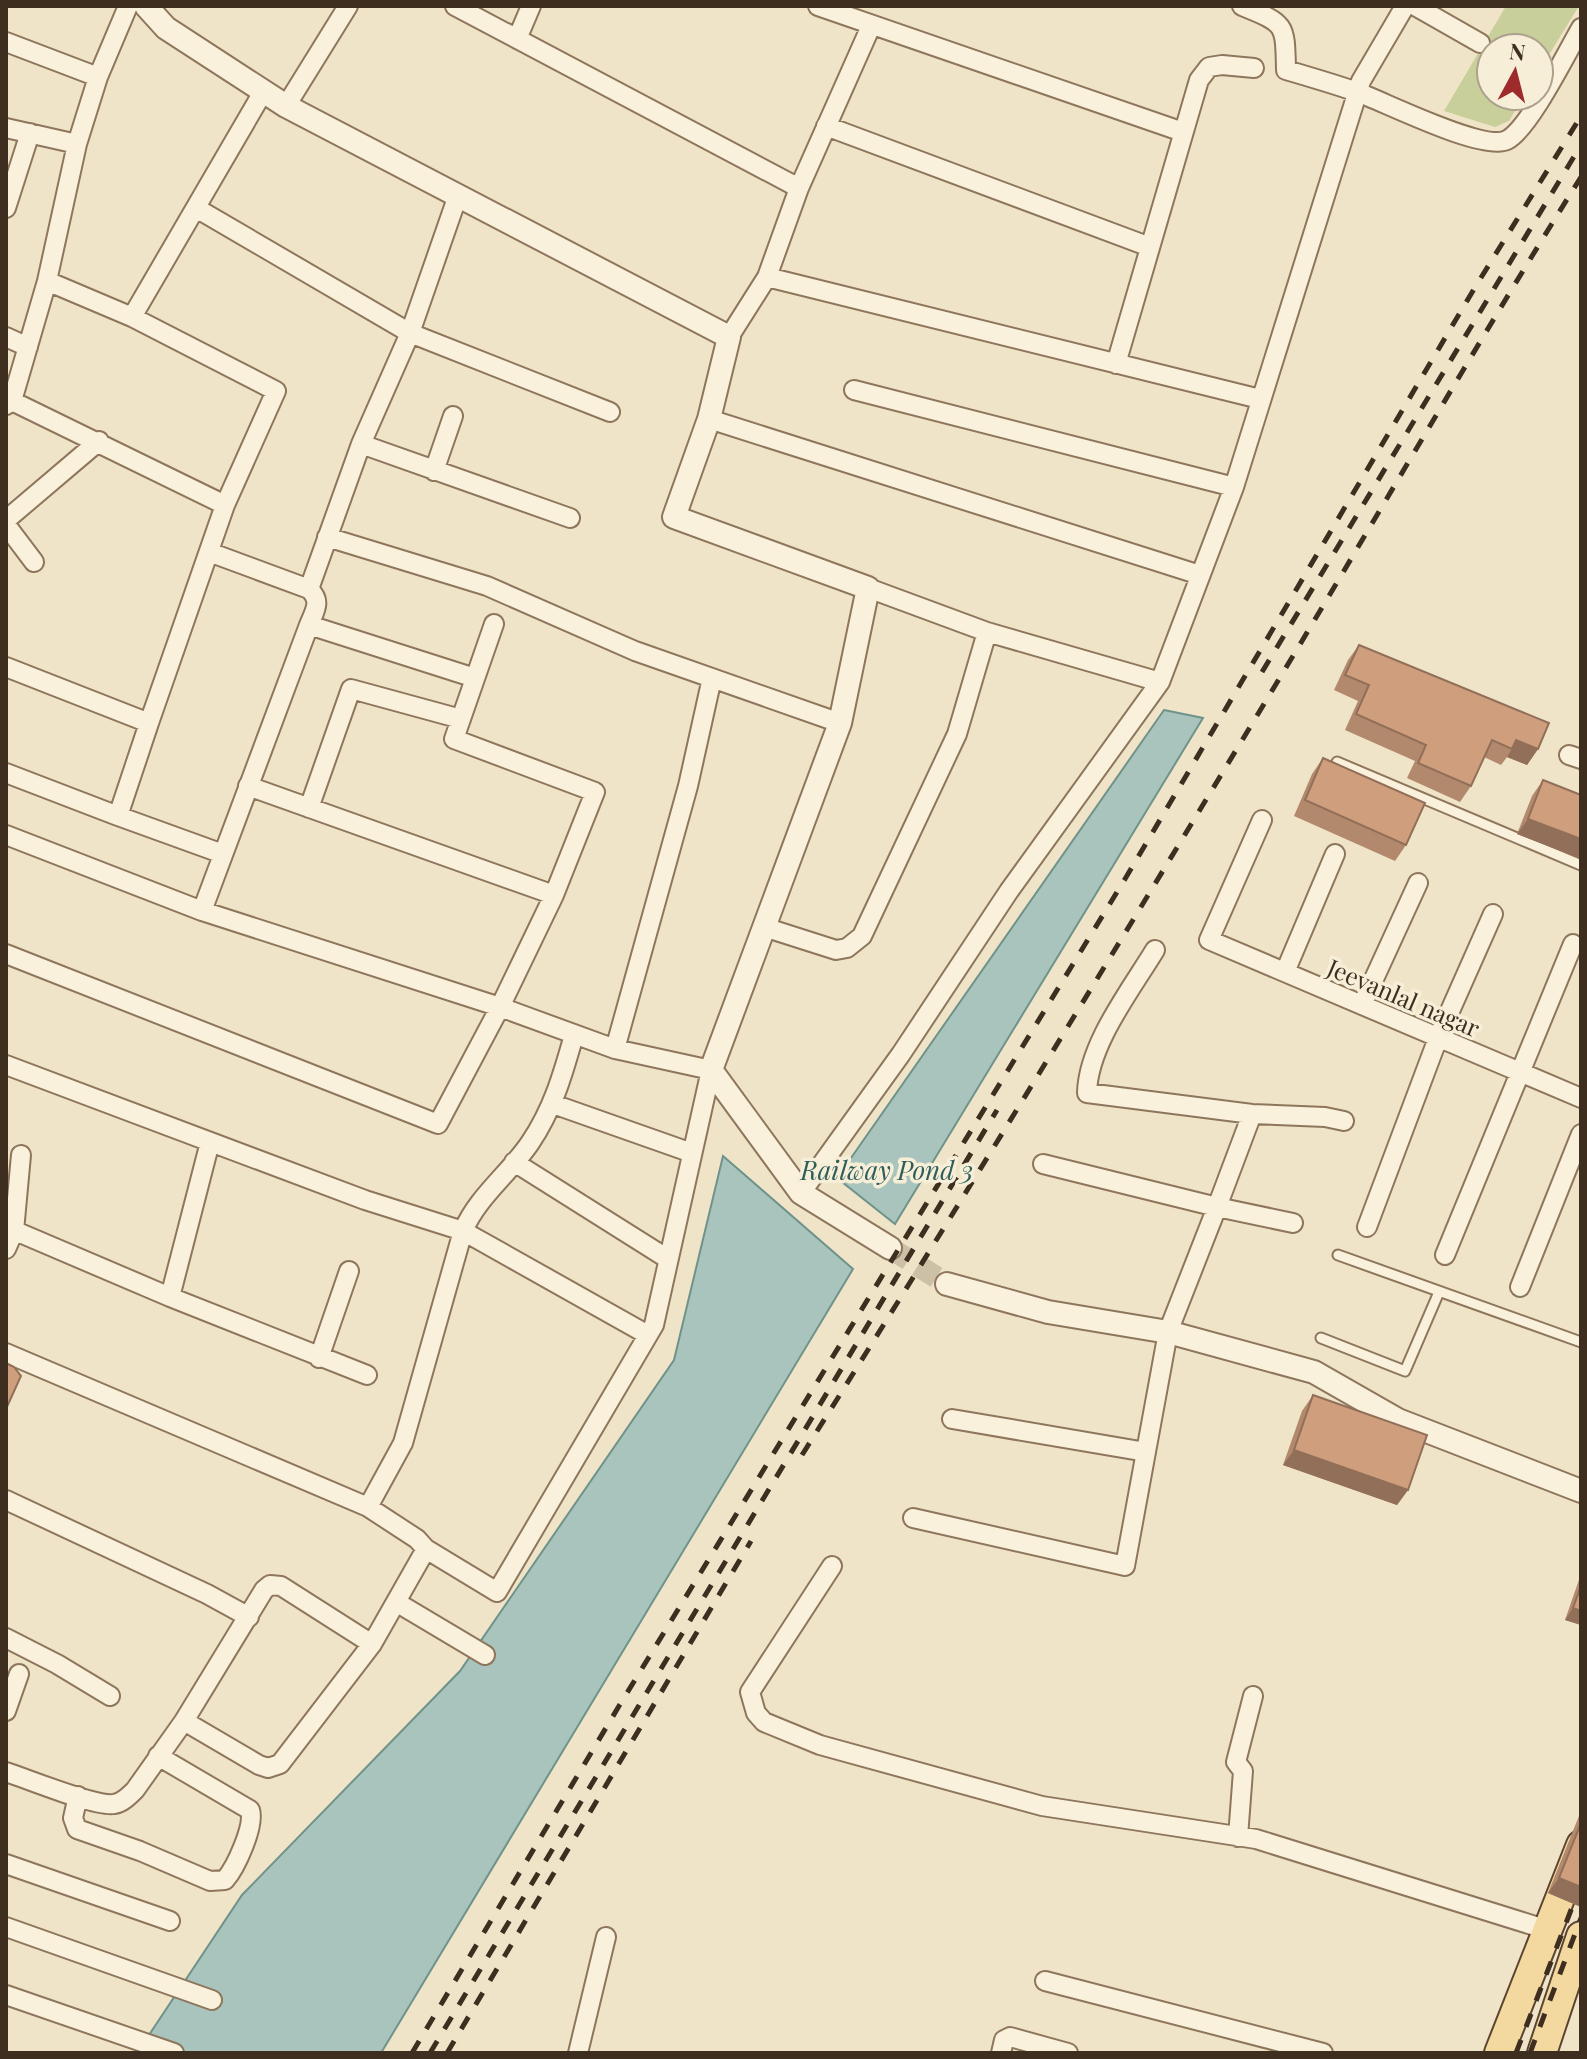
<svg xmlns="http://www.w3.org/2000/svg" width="1587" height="2059" viewBox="0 0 1587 2059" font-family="'Playfair Display',serif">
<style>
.green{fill:#c9cf9b}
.water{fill:#a9c4bc;stroke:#6f938a;stroke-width:2}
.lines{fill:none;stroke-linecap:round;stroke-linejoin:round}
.tertiary-tunnel{stroke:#ccc0a6;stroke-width:22;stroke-dasharray:22 11;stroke-linecap:butt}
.service-casing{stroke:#8d765c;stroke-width:13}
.minor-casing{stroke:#8d765c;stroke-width:22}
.tertiary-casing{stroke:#8d765c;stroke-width:26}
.primary-casing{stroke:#5b4430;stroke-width:32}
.service{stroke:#faf1dc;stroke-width:9}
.minor{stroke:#faf1dc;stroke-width:18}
.tertiary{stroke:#faf1dc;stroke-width:22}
.primary{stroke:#f3d9a0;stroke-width:28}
.rail{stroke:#3d2e20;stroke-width:5;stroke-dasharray:14 14;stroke-linecap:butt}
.wall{fill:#b2896c}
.shaded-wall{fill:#916f58}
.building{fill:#cf9f7d;stroke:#916f58;stroke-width:2}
.labels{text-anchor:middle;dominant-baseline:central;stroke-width:7;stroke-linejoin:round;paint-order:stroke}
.street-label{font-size:24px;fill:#3d2e20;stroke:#f7eed8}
.water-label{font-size:26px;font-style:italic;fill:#2f5d5a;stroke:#f7eed8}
</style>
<rect width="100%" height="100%" fill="#f0e4c8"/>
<path class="green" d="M1506,6H1579L1539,71V48H1491V96H1524L1509,121L1495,127L1444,111Z"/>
<path class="water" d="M1164,710L1203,718L895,1224L837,1178Z
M723,1156L853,1269L381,2053H137L242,1895L460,1671L674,1360Z"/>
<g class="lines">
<path class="tertiary-tunnel" d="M890,1248L947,1284"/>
<defs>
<path id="service" d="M1337,762L1581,865
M1338,1255L1581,1342
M1321,1338L1405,1371L1439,1292"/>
<path id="minor" d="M455,6L799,188
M818,6L1183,132
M1242,6C1286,24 1285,23 1286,70C1310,77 1334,84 1357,92C1385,102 1483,152 1507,140C1529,129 1567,52 1581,28
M1415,6L1480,43
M517,39L531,6
M6,42L98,77
M286,106L348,6
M826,126L1150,247
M6,128L77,144
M6,208L30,133
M196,208L410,333L610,412
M767,277L1260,399
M132,317L263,92
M6,337L28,347
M729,337L767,277L799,188L871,26
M1116,364L1199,80L1209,67L1222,65L1254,68
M854,390L1234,487
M12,401L47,281L77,144L98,77L128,6
M6,405L12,401L225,505L276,391L132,317L47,281
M709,419L1200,575
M361,444L570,518
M434,471L453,416
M6,520L99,441
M6,525L34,562
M327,537L487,586L635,651L840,723
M209,552L309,589C322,601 315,610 309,625L475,678
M868,588L987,632L1160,682
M309,589L361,444L410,333L457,198
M6,667L149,723L225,505
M1569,755L1581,759
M6,773L118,816L149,723
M248,786L554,895
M309,808L351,689L461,719
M118,816L223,854
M1262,820L1209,940L1581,1098
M6,835L202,911L500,1007L615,1049L711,1070L654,1325L497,1592L426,1549L417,1539L368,1507L6,1353
M202,911L309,625
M764,927L836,950L847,948L862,936L957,734L987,632
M1155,950C1130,991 1088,1045 1087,1093L1252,1114L1325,1117L1344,1121
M6,954L438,1124L500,1007L554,895L595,792L454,739L494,624
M1285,972L1335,854
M1362,1005L1418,883
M615,1049L688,786L712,678
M6,1065L365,1200L463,1231L648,1335
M553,1104L692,1153
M1252,1114L1217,1207L1293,1223
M514,1162L668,1259
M801,1193L901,1054L1009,891L1160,682L1234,487L1361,81L1405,6
M6,1227L170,1297L367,1375
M1367,1227L1438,1038L1493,914
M6,1249L14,1231L21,1155
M1445,1255L1573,944
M1520,1287L1581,1134
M170,1297L210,1142
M319,1358L349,1271
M952,1419L1146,1452
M6,1500L207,1594L249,1617
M368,1507L403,1443L463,1231C478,1196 509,1174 530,1143C553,1109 563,1074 574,1035
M913,1518L1125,1566L1168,1332L1217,1207L1043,1164
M832,1566L750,1692L756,1713L764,1722L820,1745L1042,1806L1256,1839L1548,1930
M396,1602L485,1655
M6,1638L57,1664L110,1696
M6,1711L19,1674
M184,1721L259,1765L268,1768L280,1764L372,1644L426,1549
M6,1772C28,1779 95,1807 114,1804C122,1803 129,1796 135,1790L184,1721L264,1590L270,1585L281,1586L372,1644
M78,1796L73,1818L77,1829L140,1851L210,1881L225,1880C236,1867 255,1826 250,1810L158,1756
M1238,1837L1243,1771L1236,1762L1253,1696
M6,1864L170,1921
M6,1927L212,2000
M1045,1981L1323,2053
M6,1995L174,2053
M578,2053L606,1937
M1001,2053L1004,2040L1010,2037L1068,2053"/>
<path id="tertiary" d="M146,6L166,28L286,106L729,337L709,419L674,517L868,588L840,723L711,1070L801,1193L890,1248
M947,1284L1048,1312L1168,1332L1314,1372L1398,1420L1581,1491"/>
<path id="primary" d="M1499,2053L1581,1845
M1542,2053L1581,1936"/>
</defs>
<use href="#service" class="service-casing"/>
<use href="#minor" class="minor-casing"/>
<use href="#tertiary" class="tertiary-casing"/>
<use href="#primary" class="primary-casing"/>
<use href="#service" class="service"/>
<use href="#minor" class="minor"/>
<use href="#tertiary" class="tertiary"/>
<use href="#primary" class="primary"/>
<path class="rail" d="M1262,672L1581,145
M802,1455C972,1185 1138,913 1302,641C1395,486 1485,330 1581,177
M412,2053L619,1706L1125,879L1474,289L1581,116
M430,2053L997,1110
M447,2053L751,1541
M1516,2053L1581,1884
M1530,2053L1581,1918"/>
</g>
<path class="wall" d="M1359,645L1538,749L1527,765L1507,757L1501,765L1484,757L1471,786L1460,802L1407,778L1415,761L1345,730L1358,701L1334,690L1348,660Z
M1323,758L1406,845L1395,861L1294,816L1312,774Z
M1543,780L1581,795V859L1517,834L1532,796Z
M1313,1395L1408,1490L1397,1505L1283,1465L1302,1411Z
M1581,1574V1625L1565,1620Z
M1581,1811V1907L1548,1893Z"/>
<path class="shaded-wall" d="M1516,740L1538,749L1527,765L1507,757L1512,749Z
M1528,819L1581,839V859L1517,834Z
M1294,1450L1408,1490L1397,1505L1283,1465Z
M1573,1608L1581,1611V1625L1565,1620Z
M1559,1878L1581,1887V1907L1548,1893Z"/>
<path class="building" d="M1359,645L1549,723L1538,749L1516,740L1512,749L1492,740L1471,786L1418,763L1426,745L1356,714L1369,685L1345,675Z
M1323,758L1425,803L1406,845L1305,800Z
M1543,780L1581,795V839L1528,819Z
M6,1363L14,1367L21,1376L6,1409Z
M1313,1395L1427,1435L1408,1490L1294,1450Z
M1581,1586V1611L1573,1608Z
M1581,1823V1887L1559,1878Z"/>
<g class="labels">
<g class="street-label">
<text transform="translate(1404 997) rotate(23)">Jeevanlal nagar</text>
</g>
<g class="water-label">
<text x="887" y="1169">Railway Pond 3</text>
</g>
</g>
<rect width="1587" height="2059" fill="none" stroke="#3d2e20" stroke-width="16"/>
<g transform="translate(1515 72) rotate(7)"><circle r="38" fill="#f7eed8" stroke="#ada18e" stroke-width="2"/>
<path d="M0-6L14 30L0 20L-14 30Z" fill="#9e2a2b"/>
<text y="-12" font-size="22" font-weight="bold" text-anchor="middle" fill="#3d2e20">N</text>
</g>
</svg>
